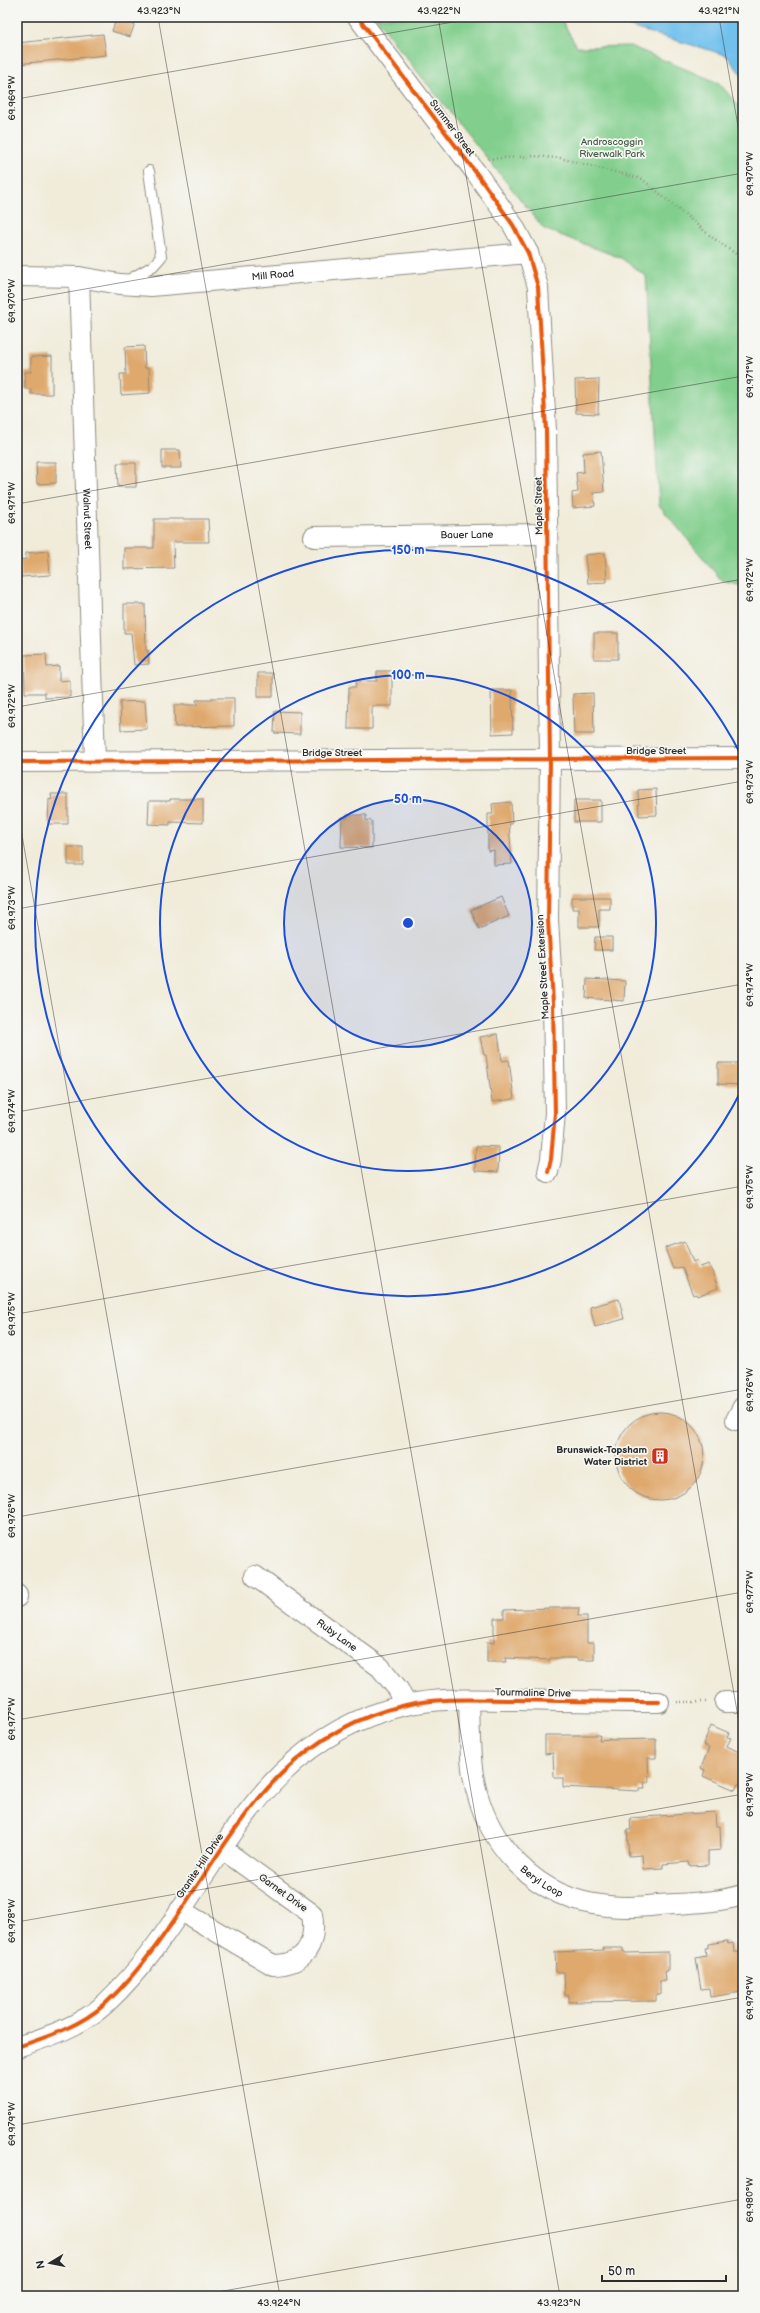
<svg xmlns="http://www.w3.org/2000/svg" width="760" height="2313" viewBox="0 0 760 2313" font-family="'Balsamiq Sans',sans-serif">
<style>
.green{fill:#82cf8d;stroke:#567d5c}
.water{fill:#72c1ed;stroke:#4e768c}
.building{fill:#dfa96d}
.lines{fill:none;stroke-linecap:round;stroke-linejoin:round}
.lane-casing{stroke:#8e8c82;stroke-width:12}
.street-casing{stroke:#8e8c82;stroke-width:22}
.path{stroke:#8e8c82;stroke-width:2.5;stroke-dasharray:1 3;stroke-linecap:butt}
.lane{stroke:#fff;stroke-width:10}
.street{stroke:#fff;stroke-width:20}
.cycleway-casing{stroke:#f6f6f2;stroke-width:6}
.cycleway{stroke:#e8590c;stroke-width:4}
.ticks{fill:none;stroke:#2b2b2b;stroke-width:1;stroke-opacity:0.45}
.ring{fill:none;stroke:#1d4ed8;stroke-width:2}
.labels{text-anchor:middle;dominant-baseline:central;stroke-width:3.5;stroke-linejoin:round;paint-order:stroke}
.street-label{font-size:10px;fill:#2b2b2b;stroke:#f6f6f2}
.park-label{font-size:10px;fill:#455c48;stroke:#f6f6f2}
.poi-label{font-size:10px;font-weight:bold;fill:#2b2b2b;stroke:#f6f6f2;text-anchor:end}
.centre{fill:#1d4ed8;stroke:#f6f6f2;stroke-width:2}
.ring-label{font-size:12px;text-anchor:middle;font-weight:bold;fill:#1d4ed8;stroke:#f6f6f2;stroke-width:3.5;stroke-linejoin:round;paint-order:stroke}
.neatline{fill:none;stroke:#2b2b2b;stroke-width:1.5}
.ticks-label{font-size:10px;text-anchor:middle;fill:#2b2b2b}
</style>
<rect width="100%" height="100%" fill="#f6f6f2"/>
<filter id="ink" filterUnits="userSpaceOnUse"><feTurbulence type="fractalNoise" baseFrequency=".025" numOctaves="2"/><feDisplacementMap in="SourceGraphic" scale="8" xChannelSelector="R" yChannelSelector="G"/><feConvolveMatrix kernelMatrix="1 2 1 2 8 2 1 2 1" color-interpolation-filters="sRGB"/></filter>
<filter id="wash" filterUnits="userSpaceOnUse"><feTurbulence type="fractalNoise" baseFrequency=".012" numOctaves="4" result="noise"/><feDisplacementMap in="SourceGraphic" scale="16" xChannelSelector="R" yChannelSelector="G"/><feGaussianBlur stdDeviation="0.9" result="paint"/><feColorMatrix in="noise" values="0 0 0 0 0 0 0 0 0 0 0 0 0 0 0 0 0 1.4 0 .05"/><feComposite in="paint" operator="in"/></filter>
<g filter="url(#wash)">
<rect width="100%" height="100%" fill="#f1ecda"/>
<path class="green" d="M376,17H560L577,47L630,46L719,83L743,111V586L722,581L659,505L646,276L621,258L544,229L396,45Z"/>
<path class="water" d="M612,17H743V77L726,55L627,26Z"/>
<g id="blocks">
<path class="building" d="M117,17H137L130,37L112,31Z
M103,34L106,55L17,64V43Z
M144,346L145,368H149L150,393L121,395L120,374H126L125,347Z
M52,356V394H31V389H25V372H31V357Z
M599,379L598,414L576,413L575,380Z
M162,450H180L181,468H162Z
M601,451L604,492L593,493L595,506L573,508L572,493L578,492L576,473L584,472L583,453Z
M36,462H56V483L37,484Z
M117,463H136V487H118Z
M154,519H208L209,542H173L174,568L124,569V548H154Z
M48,551L50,575L21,577L20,560L26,559V553Z
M605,553L607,582L588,583L585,555Z
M124,604H145L146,651L148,650L149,664L134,665L131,633H124Z
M594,633H618V659H594Z
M46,654L47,667L59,666V681L70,680V697L45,698V693H25L24,655Z
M377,671H392V706H372V729H348L349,687H356V681H377Z
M258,673H273V697H258Z
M491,690H512L513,733L492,734Z
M593,693L594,734H574L573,694Z
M211,698H234V726L175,727L174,705H197L196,700H211Z
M145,701L147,729L121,730L120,702Z
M275,711L300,712V734L274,733Z
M656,789L657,815L639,816L638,790Z
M51,794H68V824H48L49,799L52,800Z
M170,799H203V823L170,822V825L148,824L149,801H170Z
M574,800H601V822H574Z
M511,802L512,824H509L512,864L494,865V850L488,851V814H493L492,804Z
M347,815H366V820L372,821V848L341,847L342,818H348Z
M68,847H83V865H68Z
M501,897L509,916L479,929L471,910Z
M572,897H610V909H599V927H579V909H572Z
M595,937H612V950H594Z
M587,979L625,981L624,1001L586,998Z
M498,1034L502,1061L509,1060L514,1099L492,1102L486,1055H484L480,1037Z
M718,1063H743V1085L718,1084Z
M476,1146L499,1147L498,1172L475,1171Z
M685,1241L693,1262L697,1260L700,1267L709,1264L718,1288L697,1296L696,1294L693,1295L682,1267L673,1269L665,1248Z
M619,1299L624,1319L595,1327L590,1307Z
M616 1456a44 44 0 1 1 88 0a44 44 0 1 1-88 0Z
M550,1608H579L578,1616H587V1643H594V1660H578V1658H550V1660L505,1658L506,1662H487V1642L494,1643V1618H504V1610Z
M711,1725L729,1733L727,1737L731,1738L727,1746L743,1754V1786L738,1784L735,1790L703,1776L705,1770L701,1768L709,1748L703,1745Z
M545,1735H600L599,1740L610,1739V1740L656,1739V1758H648L649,1782H644L645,1788H639V1791L563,1787V1778H554L553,1753L545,1754Z
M715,1812L716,1826H720L721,1850L708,1851V1865L689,1866L688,1862L663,1864V1868L643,1869L642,1855L629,1856L627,1830H631L630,1818Z
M727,1941L728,1944L733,1943L734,1952H743V1983L740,1984L742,1992L710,1997L709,1988L701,1989L696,1958L706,1956L705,1948H708V1944Z
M603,1948H623V1951L626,1953L668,1952V1971H665L666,1981H660V1994H656V2001L569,2002V1995H565L564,1972H556L555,1952L603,1950Z"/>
</g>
</g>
<g filter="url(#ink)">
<use href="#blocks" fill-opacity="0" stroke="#8e8c82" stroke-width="1"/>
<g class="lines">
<defs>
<path id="lane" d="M125,282L153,266L161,257L149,171"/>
<g id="street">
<path d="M358,17L477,174L513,225L528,253L538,287L546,431L550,760L548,920L553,1003L555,1113L551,1159L548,1172"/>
<path id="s1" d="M17,276L79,277L120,284L151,286L528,253"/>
<path id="s2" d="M79,277L95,761"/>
<path id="s3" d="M314,537L547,534"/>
<path d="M17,762L743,758"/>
<path d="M736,1420L743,1407"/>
<path id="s4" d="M255,1576L380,1667L398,1689L406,1705"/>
<path d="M17,1595V1597"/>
<path id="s5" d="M469,1700C470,1724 469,1751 473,1775C485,1844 536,1900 608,1906C625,1908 642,1907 659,1905C687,1903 716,1903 743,1895"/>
<path d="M725,1702H743"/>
<path d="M180,1910L273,1965C305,1965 317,1944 312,1914L221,1848"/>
<path d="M17,2047C47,2037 81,2026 105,2004C213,1903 241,1742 406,1705C442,1697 480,1700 517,1700C564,1701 612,1702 659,1702"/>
</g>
</defs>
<use href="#lane" class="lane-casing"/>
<use href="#street" class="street-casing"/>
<path class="path" d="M488,159L533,156L560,158L642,179L713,238L743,259
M677,1702H708"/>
<use href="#lane" class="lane"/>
<use href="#street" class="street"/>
<defs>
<path id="cycleway" d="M358,17L477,174L513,225L528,253L538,287L546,431L550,760L548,920L553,1003L555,1113L551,1159L548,1172
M17,762L743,758
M17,2047C47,2037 81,2026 105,2004C213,1903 241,1742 406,1705C442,1697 480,1700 517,1700C564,1701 612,1702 659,1702"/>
</defs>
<use href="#cycleway" class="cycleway-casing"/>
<use href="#cycleway" class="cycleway"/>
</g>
</g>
<path class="ticks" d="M158,17L560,2296M438,17L743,1745M719,17L743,155M17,99L481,17M17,301L743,173M17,504L743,376M17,707L743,579M17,807L280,2296M17,909L743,781M17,1112L743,984M17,1314L743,1186M17,1517L743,1389M17,1720L743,1592M17,1922L743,1794M17,2125L743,1997M195,2296L743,2199"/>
<circle cx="408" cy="923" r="124" fill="#1d4ed8" fill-opacity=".12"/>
<g class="ring">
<circle cx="408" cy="923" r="124"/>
<circle cx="408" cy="923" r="248"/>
<path d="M742 1089A373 373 0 1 1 742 757"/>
</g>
<defs>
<symbol id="building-square" viewBox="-11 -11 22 22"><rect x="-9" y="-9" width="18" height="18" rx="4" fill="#c8321e" stroke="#f6f6f2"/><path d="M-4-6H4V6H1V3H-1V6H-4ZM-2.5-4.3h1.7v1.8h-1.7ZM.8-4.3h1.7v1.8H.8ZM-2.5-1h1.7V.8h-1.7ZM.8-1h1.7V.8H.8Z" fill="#fff"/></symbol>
</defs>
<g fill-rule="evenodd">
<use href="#building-square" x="650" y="1446" width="20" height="20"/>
</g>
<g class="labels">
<g class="street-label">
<text transform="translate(452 128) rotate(53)">Summer Street</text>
<text stroke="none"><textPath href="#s1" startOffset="257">Mill Road</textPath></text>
<text transform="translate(539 506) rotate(-91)">Maple Street</text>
<text stroke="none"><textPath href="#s2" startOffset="242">Walnut Street</textPath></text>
<text stroke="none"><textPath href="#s3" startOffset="153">Bauer Lane</textPath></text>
<text x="656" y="751">Bridge Street</text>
<text x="332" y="753">Bridge Street</text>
<text transform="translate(543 967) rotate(-93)">Maple Street Extension</text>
<text stroke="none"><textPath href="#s4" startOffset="101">Ruby Lane</textPath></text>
<text transform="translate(533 1693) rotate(1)">Tourmaline Drive</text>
<text transform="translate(200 1866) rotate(-56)">Granite Hill Drive</text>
<text stroke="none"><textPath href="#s5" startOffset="206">Beryl Loop</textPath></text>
<text transform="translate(283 1893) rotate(36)">Garnet Drive</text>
</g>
<g class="park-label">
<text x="612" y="142">Androscoggin<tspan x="612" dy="12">Riverwalk Park</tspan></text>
</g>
<g class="poi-label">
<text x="647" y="1450">Brunswick-Topsham<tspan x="647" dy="12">Water District</tspan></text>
</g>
</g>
<circle cx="408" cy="923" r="6" class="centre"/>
<g class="ring-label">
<text x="408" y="554">150 m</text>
<text x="408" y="679">100 m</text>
<text x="408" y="803">50 m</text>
</g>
<rect width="760" height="2313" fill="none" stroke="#f6f6f2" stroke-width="44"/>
<g transform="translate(50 2263) rotate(260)" stroke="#f6f6f2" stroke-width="3" paint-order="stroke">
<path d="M0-3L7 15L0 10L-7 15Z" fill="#2b2b2b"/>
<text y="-6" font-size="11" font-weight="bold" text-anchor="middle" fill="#2b2b2b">N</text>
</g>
<path d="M602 2275v6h124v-6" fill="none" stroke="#2b2b2b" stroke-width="2"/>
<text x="608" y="2275" font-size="12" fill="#2b2b2b" stroke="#f6f6f2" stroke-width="3" paint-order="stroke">50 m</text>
<rect x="22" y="22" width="716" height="2269" class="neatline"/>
<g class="ticks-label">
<text x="159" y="14">43.923°N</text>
<text x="439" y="14">43.922°N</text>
<text x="719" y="14">43.921°N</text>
<text transform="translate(11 98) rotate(-90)" y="4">69.969°W</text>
<text transform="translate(749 174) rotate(-90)" y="4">69.970°W</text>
<text transform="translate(11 301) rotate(-90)" y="4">69.970°W</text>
<text transform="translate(749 377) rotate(-90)" y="4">69.971°W</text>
<text transform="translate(11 503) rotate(-90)" y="4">69.971°W</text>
<text transform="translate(749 580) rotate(-90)" y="4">69.972°W</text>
<text transform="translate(11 706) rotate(-90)" y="4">69.972°W</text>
<text transform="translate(749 782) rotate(-90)" y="4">69.973°W</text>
<text transform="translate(11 908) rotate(-90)" y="4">69.973°W</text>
<text transform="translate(749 985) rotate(-90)" y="4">69.974°W</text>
<text transform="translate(11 1111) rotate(-90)" y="4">69.974°W</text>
<text transform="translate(749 1187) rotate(-90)" y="4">69.975°W</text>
<text transform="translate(11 1314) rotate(-90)" y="4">69.975°W</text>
<text transform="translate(749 1390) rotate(-90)" y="4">69.976°W</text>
<text transform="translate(11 1516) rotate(-90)" y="4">69.976°W</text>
<text transform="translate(749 1592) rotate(-90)" y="4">69.977°W</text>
<text transform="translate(11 1719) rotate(-90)" y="4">69.977°W</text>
<text transform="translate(749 1795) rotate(-90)" y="4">69.978°W</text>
<text transform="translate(11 1921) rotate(-90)" y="4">69.978°W</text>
<text transform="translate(749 1998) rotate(-90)" y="4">69.979°W</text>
<text transform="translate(11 2124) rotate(-90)" y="4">69.979°W</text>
<text transform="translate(749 2200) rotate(-90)" y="4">69.980°W</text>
<text x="279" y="2306">43.924°N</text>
<text x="559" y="2306">43.923°N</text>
</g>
</svg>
